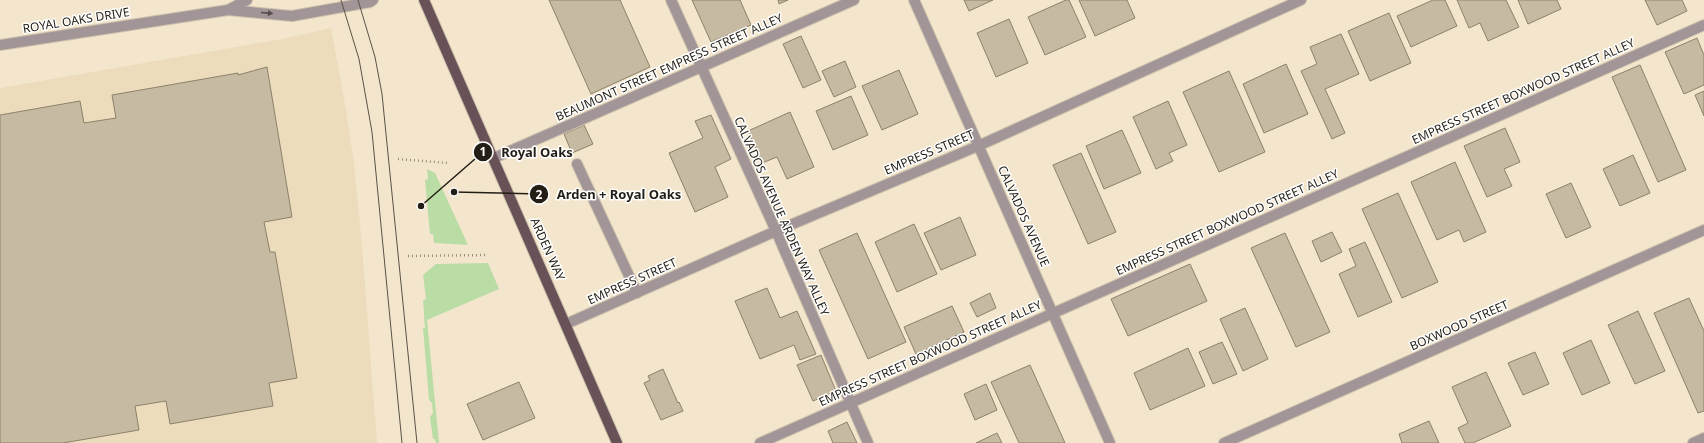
<svg xmlns="http://www.w3.org/2000/svg" width="1704" height="443" viewBox="0 0 1704 443" font-family="'Noto Sans',sans-serif">
<style>
.built{fill:#eddcbc}
.green{fill:#badca5}
.building{fill:#c7baa2;stroke:#8c816a}
.lines{fill:none;stroke-linecap:round;stroke-linejoin:round}
.service-casing{stroke:#cec2ac;stroke-width:12}
.minor-casing{stroke:#cec2ac;stroke-width:12}
.tertiary-casing{stroke:#cec2ac;stroke-width:12}
.primary-casing{stroke:#cec2ac;stroke-width:12}
.path{stroke:#968d7b;stroke-width:2.5;stroke-dasharray:1 3;stroke-linecap:butt}
.service{stroke:#a29598;stroke-width:10}
.minor{stroke:#a29598;stroke-width:10}
.tertiary{stroke:#a29598;stroke-width:10}
.primary{stroke:#685258;stroke-width:10}
.tram{stroke:#5a5346;stroke-width:1}
.oneway{fill:#564e4a}
.labels{text-anchor:middle;dominant-baseline:central;stroke-width:3;stroke-linejoin:round;paint-order:stroke}
.street-label{font-size:12px;fill:#241f16;stroke:#fff}
.leader{fill:none;stroke:#241f16;stroke-width:1.5}
.callout-dot{fill:#241f16;stroke:#fff;stroke-width:1.5}
.mark-label{font-size:12px;text-anchor:middle;font-weight:bold;fill:#fff}
.callout-label{font-size:13px;text-anchor:middle;font-weight:bold;fill:#241f16;stroke:#fff;stroke-width:3;stroke-linejoin:round;paint-order:stroke}
</style>
<rect width="100%" height="100%" fill="#f3e6cd"/>
<path class="built" d="M331,28L346,110L354,163L362,245L377,443H0V88L287,38Z"/>
<path class="green" d="M427,169L435,173L468,245L434,243L433,234H430L425,180L428,179Z
M488,263L499,289L427,320L439,443H436L435,439H433L430,417L433,413L432,403L429,400L423,328H425L423,300L426,299L423,275L436,264Z"/>
<path class="building" d="M549,0H620L650,67L591,94Z
M692,0H740L751,25L711,42Z
M778,0H788L779,4Z
M964,0H993L969,11Z
M1066,0H1069L1086,37L1045,55L1028,17Z
M1079,0H1127L1135,18L1095,36Z
M1433,0H1445L1457,26L1411,47L1397,16Z
M1457,0H1506L1519,27L1488,41L1480,23L1469,28Z
M1518,0H1557L1561,9L1528,24Z
M1645,0H1682L1687,11L1657,25Z
M1389,13L1411,63L1370,81L1348,31Z
M1009,19L1028,63L996,77L977,33Z
M1341,34L1359,74L1325,89L1345,133L1332,139L1301,71L1317,64L1310,47Z
M801,36L821,80L803,88L783,44Z
M1697,38L1704,55V85L1684,94L1665,52Z
M845,61L856,87L834,97L822,71Z
M1286,64L1308,114L1264,133L1243,84Z
M1640,65L1686,170L1658,182L1612,77Z
M267,67L292,217L264,222L270,252H275L297,378L269,383L273,406L170,424L166,401L135,406L139,430L63,443H0V115L80,101L84,123L116,118L112,95L238,73V75Z
M899,70L918,114L882,130L862,86Z
M1229,71L1265,152L1219,172L1183,92Z
M1704,91V116L1695,95Z
M851,96L868,135L833,150L816,111Z
M1168,101L1187,145L1169,153L1173,161L1156,169L1133,117Z
M790,112L814,167L787,179L777,157L762,163L748,131Z
M711,115L731,159L715,167L728,197L695,212L669,153L703,138L695,121Z
M584,125L593,144L572,153L564,134Z
M1505,128L1520,162L1504,169L1512,186L1487,197L1464,146Z
M1122,130L1141,173L1104,189L1086,146Z
M1081,153L1116,232L1088,244L1053,165Z
M1633,155L1650,193L1620,206L1603,169Z
M1455,162L1486,232L1464,242L1459,230L1437,240L1411,182Z
M1571,183L1591,227L1566,238L1546,194Z
M1398,193L1438,282L1402,298L1362,209Z
M960,217L976,255L941,270L924,233Z
M914,224L937,274L897,292L875,242Z
M1332,232L1342,252L1321,262L1312,241Z
M857,233L906,342L868,359L819,250Z
M1285,233L1330,332L1296,347L1251,248Z
M1365,242L1392,302L1358,317L1339,274L1356,266L1349,249Z
M1190,264L1207,301L1128,336L1111,299Z
M767,288L780,318L797,311L816,354L800,360L794,345L760,359L735,301Z
M990,293L996,308L977,317L970,303Z
M1689,298L1704,331V411L1698,413L1654,313Z
M952,306L964,332L916,354L904,327Z
M1245,308L1268,359L1243,371L1220,319Z
M1638,311L1665,371L1635,384L1608,325Z
M1591,340L1610,383L1582,395L1563,353Z
M1222,342L1237,374L1213,384L1199,352Z
M1188,348L1205,386L1150,410L1134,373Z
M1535,352L1549,384L1523,395L1508,363Z
M821,355L836,391L813,401L797,365Z
M1030,365L1065,443H1019L991,382Z
M663,369L678,403L679,402L683,411L661,420L644,383L650,380L648,376Z
M1486,372L1511,426L1473,443H1465L1458,428L1468,423L1452,387Z
M519,382L535,418L483,440L467,404Z
M986,384L997,410L975,420L964,394Z
M1429,421L1439,443H1402L1399,434Z
M847,422L857,443H833L828,431Z
M997,433L1002,443H976Z"/>
<g class="lines">
<defs>
<path id="service" d="M671,0L776,231L868,443
M494,158L854,0
M577,164L637,293
M760,443L1704,25
M1693,443L1704,438"/>
<path id="minor" d="M914,0L1110,443
M566,324L776,231L978,146L1301,0
M1224,443L1704,230"/>
<path id="tertiary" d="M228,10L247,0
M0,45L228,10L292,16L370,2L373,0"/>
<path id="primary" d="M424,0L617,443"/>
</defs>
<use href="#service" class="service-casing"/>
<use href="#minor" class="minor-casing"/>
<use href="#tertiary" class="tertiary-casing"/>
<use href="#primary" class="primary-casing"/>
<path class="path" d="M398,159L448,163
M408,256L488,255"/>
<use href="#service" class="service"/>
<use href="#minor" class="minor"/>
<use href="#tertiary" class="tertiary"/>
<use href="#primary" class="primary"/>
<path class="tram" d="M341,0L359,59L372,132L402,443
M358,0L375,57L382,94L417,443"/>
</g>
<defs><path id="oneway-solid" d="M-6-.8H1V-3.2L6.5 0L1 3.2V.8H-6Z"/></defs>
<use class="oneway" href="#oneway-solid" transform="translate(267 13) rotate(5)"/>
<g class="labels">
<g class="street-label">
<text transform="translate(76 20) rotate(-9)">ROYAL OAKS DRIVE</text>
<text transform="translate(669 67) rotate(-24)">BEAUMONT STREET EMPRESS STREET ALLEY</text>
<text transform="translate(1523 91) rotate(-24)">EMPRESS STREET BOXWOOD STREET ALLEY</text>
<text transform="translate(929 152) rotate(-23)">EMPRESS STREET</text>
<text transform="translate(782 216) rotate(66)">CALVADOS AVENUE ARDEN WAY ALLEY</text>
<text transform="translate(1024 216) rotate(66)">CALVADOS AVENUE</text>
<text transform="translate(1227 222) rotate(-24)">EMPRESS STREET BOXWOOD STREET ALLEY</text>
<text transform="translate(548 249) rotate(66)">ARDEN WAY</text>
<text transform="translate(632 281) rotate(-24)">EMPRESS STREET</text>
<text transform="translate(1459 325) rotate(-24)">BOXWOOD STREET</text>
<text transform="translate(930 353) rotate(-24)">EMPRESS STREET BOXWOOD STREET ALLEY</text>
</g>
</g>
<path class="leader" d="M421 206L483 152M454 192L539 194"/>
<g class="callout-dot">
<circle cx="421" cy="206" r="4"/>
<circle cx="454" cy="192" r="4"/>
<circle cx="483" cy="152" r="10"/>
<circle cx="539" cy="194" r="10"/>
</g>
<g class="mark-label">
<text x="483" y="156">1</text>
<text x="539" y="199">2</text>
</g>
<g class="callout-label">
<text x="537" y="157">Royal Oaks</text>
<text x="619" y="199">Arden + Royal Oaks</text>
</g>
</svg>
